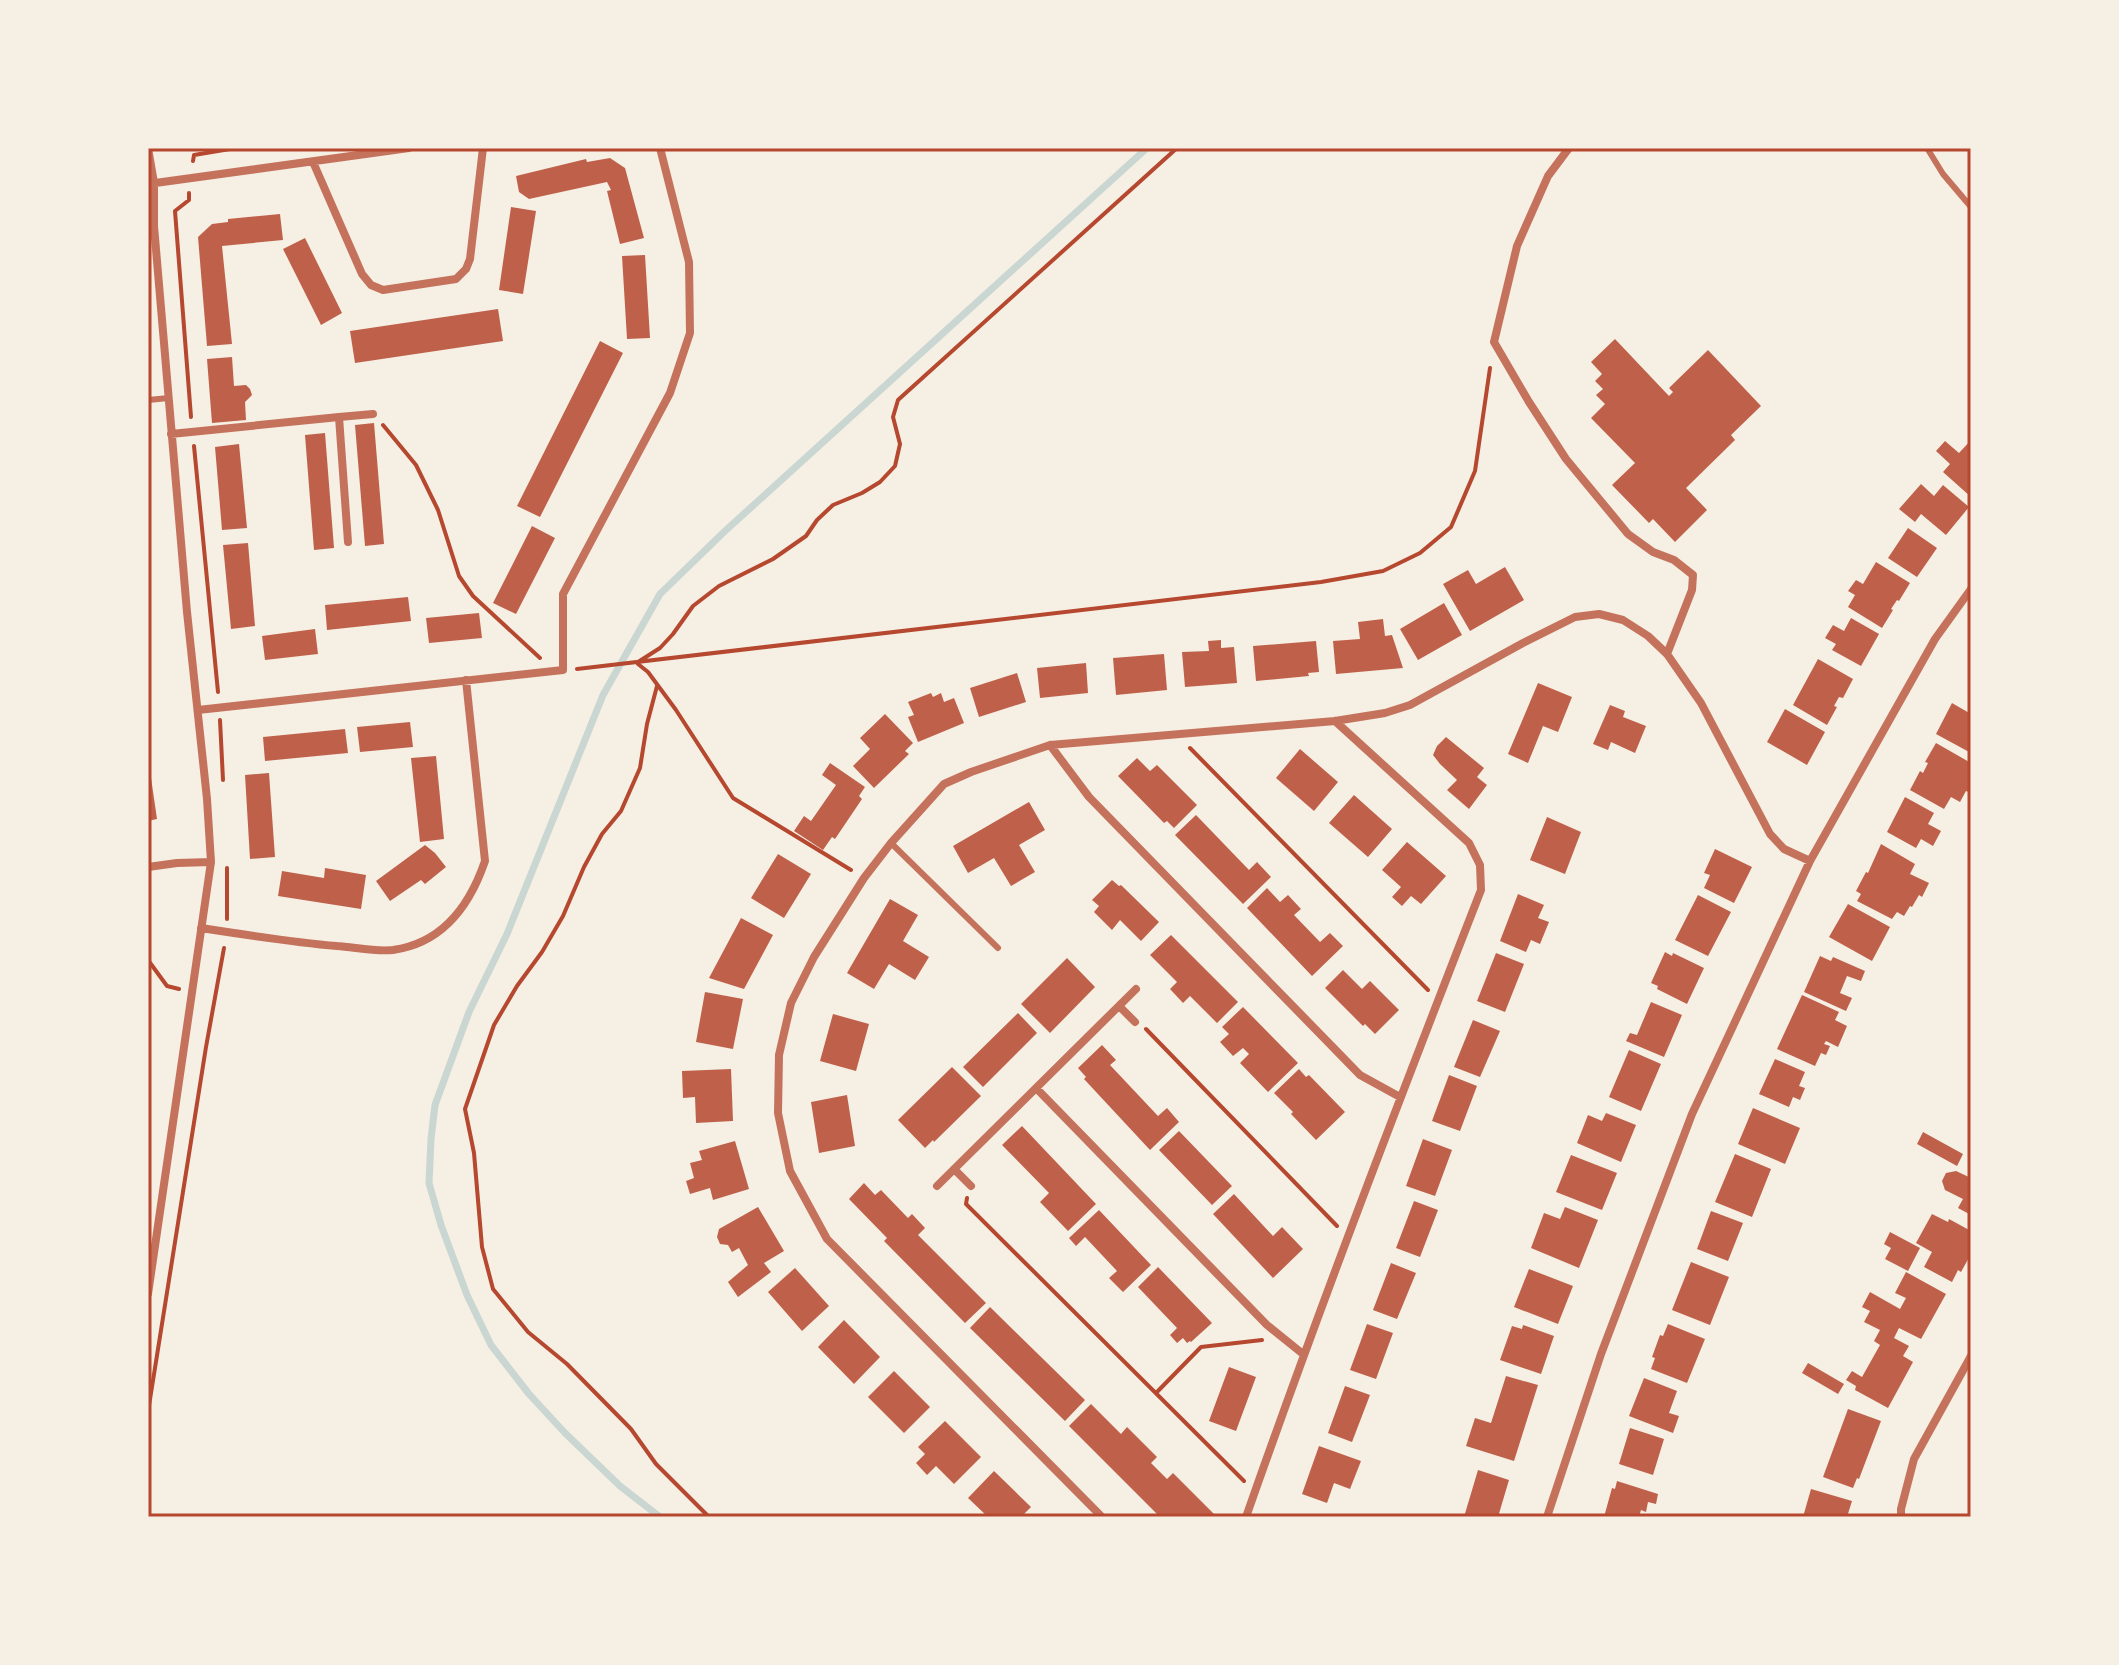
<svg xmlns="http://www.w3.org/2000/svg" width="2119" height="1665" viewBox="0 0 2119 1665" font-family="'Asap Condensed',sans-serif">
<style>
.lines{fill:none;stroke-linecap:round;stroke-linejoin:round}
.stream{stroke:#c9d6d2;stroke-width:7}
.building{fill:#bf614a}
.path{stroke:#b5482f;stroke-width:4}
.service{stroke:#c5725c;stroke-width:6}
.minor{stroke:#c5725c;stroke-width:8}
.neatline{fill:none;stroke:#b5482f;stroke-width:3}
</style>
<rect width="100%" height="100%" fill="#f6efe4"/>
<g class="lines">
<path class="stream" d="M660,1517L620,1486L565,1433L529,1394L491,1345L467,1295L441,1225L429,1183L431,1139L435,1105L469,1012L507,934L603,695L660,594L725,531L1147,148"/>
</g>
<path class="building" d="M610,158L625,168L644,238L620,244L607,191L611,190L607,182L529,199L519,192L516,176L586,159L587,162Z
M511,207L536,211L523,294L499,290Z
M280,214L283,240L222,246L232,344L207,346L198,237L212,224L228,222V219Z
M305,238L342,313L321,325L283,249Z
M645,255L650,338L627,339L622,256Z
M498,309L503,341L355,363L350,331Z
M1615,339L1669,396L1673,392L1669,388L1708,350L1761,406L1731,435L1735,440L1686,488L1707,510L1675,542L1653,519L1649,523L1612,485L1635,463L1591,418L1605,404L1596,395L1603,389L1595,381L1602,374L1591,362Z
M600,341L623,353L540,517L517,506Z
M232,357L234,386L246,385L250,389L252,395L245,402L246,420L212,423L207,359Z
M374,423L384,544L365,546L355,425Z
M325,433L334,548L314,550L305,435Z
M1971,440V497L1943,472L1950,464L1936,451L1945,441L1959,453Z
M239,444L247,528L222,530L215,447Z
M1921,484L1934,496L1943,485L1969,507L1946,535L1921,514L1915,522L1899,509Z
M532,526L555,538L516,614L493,603Z
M1908,528L1937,548L1917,577L1888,558Z
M248,543L255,626L231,629L223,545Z
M1876,562L1910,583L1899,601L1897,600L1891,609L1893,610L1882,628L1848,607L1855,595L1848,591L1856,580L1863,584Z
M1505,567L1524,600L1470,631L1443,584L1468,570L1476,584Z
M408,597L411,621L327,630L325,605Z
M1444,603L1462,635L1418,660L1400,629Z
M479,613L482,638L429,643L426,618Z
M1851,618L1879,634L1861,666L1832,650L1836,644L1825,638L1833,625L1844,631Z
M1383,619L1385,636L1392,635L1403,668L1336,674L1333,641L1360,639L1358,622Z
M315,629L318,654L265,660L262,636Z
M1221,640V648L1234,647L1237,683L1185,687L1182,652L1209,651L1208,641Z
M1316,641L1319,672L1308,673L1309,676L1256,681L1253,646Z
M1164,654L1167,690L1116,695L1113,658Z
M1818,659L1853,679L1843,698L1839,697L1834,706L1837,707L1827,725L1793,705Z
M1086,663L1088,693L1040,698L1037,668Z
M1017,673L1026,702L979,717L970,688Z
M1538,683L1572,697L1558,732L1543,726L1528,763L1508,754Z
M931,693L933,697L941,693L944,702L954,698L964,723L918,742L908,717L914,715L908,702Z
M1952,703L1971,714V753L1936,734Z
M1610,705L1625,711L1623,717L1646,726L1635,753L1611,742L1608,750L1593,744Z
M1785,709L1825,732L1807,765L1767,742Z
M885,714L913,743L905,751L909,754L874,788L853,766L870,749L860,738Z
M410,722L413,747L360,752L357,727Z
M345,729L348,753L265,761L263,737Z
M1446,737L1484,768L1477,777L1487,785L1469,809L1447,790L1457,780L1440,764L1433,755L1437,746Z
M1936,743L1971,763V793L1966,791L1960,802L1951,797L1944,809L1910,790L1920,771L1923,773L1928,763L1925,762Z
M1300,749L1338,782L1314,811L1276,778Z
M436,756L444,839L420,842L411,758Z
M1137,758L1150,771L1157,765L1197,805L1174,828L1167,821L1164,823L1118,776Z
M830,763L865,787L859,796L862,799L835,839L832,837L823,850L794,831L804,816L811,821L836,785L822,775Z
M148,771H150L157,819L148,821Z
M269,773L275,857L250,859L245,775Z
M1354,795L1392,829L1368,857L1329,823Z
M1905,797L1934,813L1928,824L1941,831L1933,846L1921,839L1916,848L1887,832Z
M1029,802L1045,830L1019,845L1035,872L1011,886L994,858L968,873L953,846Z
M1196,815L1249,870L1257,862L1271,877L1243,904L1175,835Z
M1547,817L1581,832L1565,874L1530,860Z
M1407,842L1446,876L1421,904L1411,896L1402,906L1392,897L1401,887L1382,870Z
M1881,844L1915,864L1910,874L1929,883L1922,897L1919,895L1912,907L1910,906L1904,916L1897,912L1892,919L1857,901L1861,894L1856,891L1866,872L1868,873Z
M425,845L435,853L446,867L425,884L421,880L390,901L376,881Z
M1715,849L1752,867L1734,903L1704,888L1710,875L1704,873Z
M778,854L811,874L784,918L751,898Z
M325,868L366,875L361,909L278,896L282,871L324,878Z
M1112,880L1119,886L1121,885L1159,922L1141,941L1120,920L1112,930L1094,912L1099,906L1092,900Z
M1267,888L1280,902L1288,895L1301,909L1294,915L1320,942L1330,933L1343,946L1312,976L1247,908Z
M1518,894L1544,905L1538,918L1549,922L1540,944L1531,940L1526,952L1500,941Z
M1698,895L1731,912L1708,956L1675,940Z
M890,899L918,915L903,941L929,957L915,980L889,964L874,989L847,973Z
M1848,904L1890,927L1872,961L1829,937Z
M741,918L773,935L744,989L709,978Z
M1171,935L1238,1002L1217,1023L1190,996L1183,1003L1170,989L1177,982L1150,955Z
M1665,952L1672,956L1673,953L1704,968L1687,1004L1657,989L1658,986L1651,983Z
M1496,953L1524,964L1505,1012L1477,1001Z
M1820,956L1831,961L1833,957L1865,971L1861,981L1847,976L1840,993L1852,998L1846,1011L1804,992Z
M1067,958L1095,987L1050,1033L1021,1004Z
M1343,970L1362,989L1370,981L1399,1010L1375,1034L1365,1024L1363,1026L1325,988Z
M705,992L743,999L733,1049L696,1042Z
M1802,995L1839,1012L1835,1020L1847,1026L1838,1047L1826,1041L1824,1044L1830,1046L1826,1055L1821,1053L1815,1066L1777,1049Z
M1651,1002L1682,1015L1664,1057L1626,1041L1630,1033L1637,1035Z
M1243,1007L1298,1063L1268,1092L1240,1063L1249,1054L1243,1048L1233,1056L1220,1042L1229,1034L1222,1027Z
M1018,1013L1037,1033L983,1087L963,1067Z
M833,1014L869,1024L856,1071L820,1061Z
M1473,1020L1500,1031L1480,1077L1454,1067Z
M1102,1045L1116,1060L1110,1065L1158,1116L1167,1108L1179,1122L1150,1150L1084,1079L1086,1077L1078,1068Z
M1629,1050L1661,1064L1641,1111L1609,1097Z
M1775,1059L1805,1072L1799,1086L1805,1088L1800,1100L1793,1097L1789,1107L1759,1094Z
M952,1067L981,1096L934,1142L933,1140L925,1148L898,1120Z
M731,1069L733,1121L696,1123L695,1097L683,1098L682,1071Z
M1299,1069L1306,1077L1309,1075L1345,1112L1316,1140L1291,1114L1293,1112L1274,1093Z
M1449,1075L1477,1086L1460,1131L1432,1121Z
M847,1095L855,1146L819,1153L811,1102Z
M1753,1108L1800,1128L1785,1164L1738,1144Z
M1606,1113L1636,1125L1621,1162L1577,1143L1588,1115L1602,1121Z
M1022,1126L1096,1204L1068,1231L1040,1202L1049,1193L1002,1145Z
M1179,1131L1232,1186L1212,1205L1159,1150Z
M1923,1132L1963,1154L1957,1166L1917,1144Z
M1423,1139L1452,1150L1435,1196L1406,1186Z
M735,1141L749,1189L713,1200L710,1188L690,1194L686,1181L694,1178L690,1163L702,1160L699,1151Z
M1735,1154L1771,1169L1752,1217L1715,1202Z
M1571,1155L1617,1173L1602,1210L1556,1192Z
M1956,1171L1971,1178V1215L1958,1208L1963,1199L1945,1190L1942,1181L1946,1173Z
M864,1183L875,1195L881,1190L908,1218L912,1214L925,1228L918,1235L986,1303L965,1323L884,1241L887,1238L849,1199Z
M1234,1194L1273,1236L1282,1227L1303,1249L1273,1278L1213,1214Z
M1414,1201L1438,1210L1420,1257L1396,1248Z
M758,1207L784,1251L764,1263L771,1272L738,1297L728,1282L748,1265L739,1248L732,1252L728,1245L720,1244L717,1237L719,1229Z
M1565,1207L1598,1220L1579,1268L1531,1248L1544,1213L1560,1219Z
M1099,1210L1151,1265L1123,1292L1109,1278L1117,1271L1085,1237L1076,1246L1069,1238Z
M1711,1211L1743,1223L1728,1261L1697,1249Z
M1932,1214L1948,1222L1949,1219L1971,1231V1254L1961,1272L1958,1270L1952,1282L1924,1267L1932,1252L1916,1243Z
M1890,1232L1920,1248L1908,1271L1885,1259L1891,1248L1884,1244Z
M1691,1262L1729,1277L1710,1325L1672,1310Z
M1391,1263L1416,1273L1397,1319L1373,1310Z
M1158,1267L1212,1323L1191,1342L1190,1341L1187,1343L1183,1338L1177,1343L1170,1335L1177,1328L1138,1287Z
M795,1268L829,1306L802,1331L768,1292Z
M1529,1269L1573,1286L1558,1324L1514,1307Z
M1906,1272L1946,1294L1921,1339L1899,1328L1894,1338L1909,1346L1903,1356L1913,1362L1888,1408L1855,1390L1856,1386L1846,1380L1852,1371L1862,1377L1880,1345L1874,1341L1880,1330L1864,1322L1870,1311L1862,1307L1870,1292L1900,1309L1906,1298L1895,1293Z
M990,1307L1085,1400L1065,1421L970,1328Z
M844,1320L880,1357L854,1384L818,1347Z
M1367,1324L1393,1333L1376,1379L1350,1370Z
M1668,1324L1705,1339L1687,1383L1651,1369L1655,1358L1652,1357L1660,1335L1663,1336Z
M1523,1325L1554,1336L1541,1374L1500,1360L1512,1326L1522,1329Z
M1808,1363L1844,1384L1838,1394L1802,1373Z
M1229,1367L1256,1377L1236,1431L1209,1421Z
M894,1371L930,1407L904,1433L868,1397Z
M1506,1376L1538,1385L1514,1461L1466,1446L1475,1418L1491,1423Z
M1644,1378L1677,1391L1669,1413L1679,1416L1673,1433L1629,1416Z
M1345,1386L1370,1395L1352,1442L1328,1433Z
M1091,1404L1121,1434L1127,1427L1157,1457L1151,1463L1167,1479L1173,1473L1217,1517H1160L1069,1426Z
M1848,1409L1881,1421L1859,1479L1857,1478L1853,1488L1823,1477Z
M945,1421L981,1457L954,1484L936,1466L927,1475L916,1463L925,1454L918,1447Z
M1630,1428L1664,1439L1653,1475L1619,1464Z
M1319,1446L1361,1461L1350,1489L1334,1483L1327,1503L1302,1494Z
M1478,1470L1509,1480L1498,1517H1464Z
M994,1471L1031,1507L1021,1517H988L968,1498Z
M1617,1481L1658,1494L1656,1504L1648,1502L1646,1512L1641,1510L1639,1517H1604L1612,1488L1615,1489Z
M1811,1489L1852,1501L1847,1517H1803Z"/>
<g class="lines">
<path class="path" d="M193,161L194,155L236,148
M189,193V200L175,211L191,417
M383,425L416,465L438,510L459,576L473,596L540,658
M194,446L218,692
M638,662L660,648L673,634L693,606L719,586L773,559L806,536L817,520L833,505L862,493L880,482L895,466L900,444L893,417L898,400L1177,148
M638,664L648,672L676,710L733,798L851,870
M577,669L1321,582L1383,571L1420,553L1451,527L1475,471L1490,368
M657,686L647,724L640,768L621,811L602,834L584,867L563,916L542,952L517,986L494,1025L465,1109L474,1153L482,1247L493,1289L528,1332L567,1364L631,1429L656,1464L709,1517
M220,720L223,780
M1190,748L1428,990
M227,919V868
M148,960L167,986L179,989
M1146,1029L1337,1226
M967,1198L966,1204L1244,1481
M1156,1393L1201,1347L1262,1340
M148,1412L206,1047L224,948"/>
<path class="service" d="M1927,148L1943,174L1971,207
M148,400L169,398
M891,843L998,948"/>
<path class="minor" d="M1569,148L1548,176L1517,246L1494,342L1529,402L1566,459L1628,534L1653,552L1674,560L1693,575L1692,590L1667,654
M313,162L362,274L371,285L383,290L456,279L466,269L470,259L483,148
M148,184L409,148
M339,417L373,414
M171,434L339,417L348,542
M198,710L563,670V594L670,393L690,333L689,262L660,148
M1050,745L1089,797L1360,1075L1400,1097
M148,867L177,863L211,862
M201,928C246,935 291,942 337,946C354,947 375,952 393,950C443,943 470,905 485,861L466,680
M1119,1006L1135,1022
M1036,1088L1267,1325L1303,1354
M954,1169L971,1186
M937,1186L1136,989
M148,1294L211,862L207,799L187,612L154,226V183L148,148
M1102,1517L827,1239L790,1171L778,1113L779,1055L791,1003L814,957L864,878L891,843L944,784L971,772L1050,745L1335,721L1385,713L1410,705L1523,643L1575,617L1599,614L1623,620L1648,636L1667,654L1701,703L1770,834L1784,849L1810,861
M1246,1517C1320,1306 1400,1098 1481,890L1480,865L1469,843L1335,721
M1547,1517L1601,1354L1692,1114L1810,861L1935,639L1971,589
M1901,1517V1509L1914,1459L1971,1356"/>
</g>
<rect width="2119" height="1665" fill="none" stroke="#f6efe4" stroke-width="300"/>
<rect x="150" y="150" width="1819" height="1365" class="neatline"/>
</svg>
